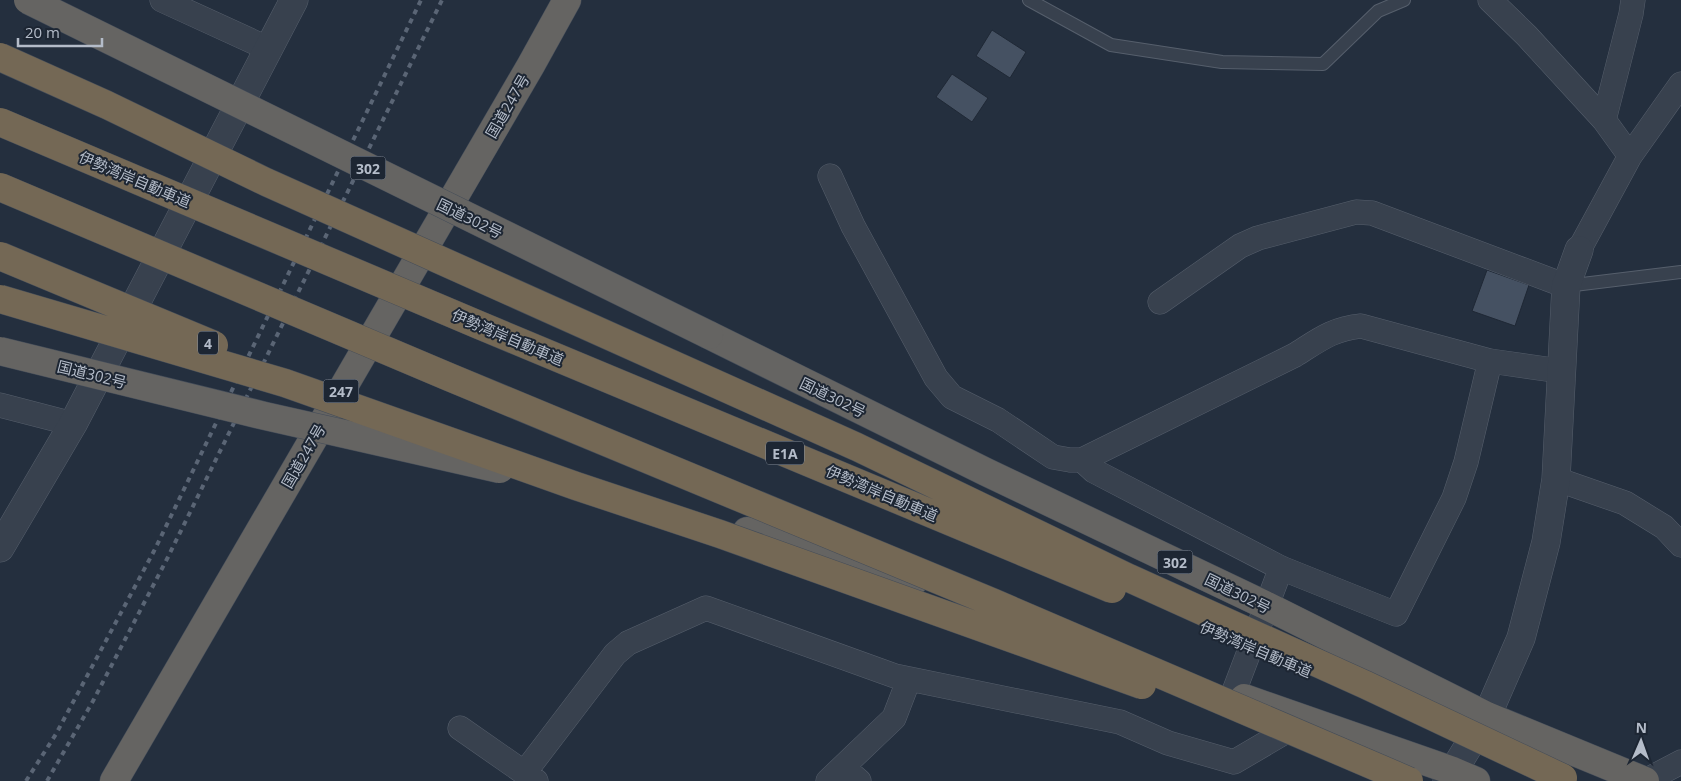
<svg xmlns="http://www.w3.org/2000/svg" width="1681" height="781" viewBox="0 0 1681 781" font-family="'Open Sans','Noto Sans JP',sans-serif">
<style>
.building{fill:#455162;stroke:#1f2835}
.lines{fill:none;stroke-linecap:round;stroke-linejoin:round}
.service-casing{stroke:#565f6c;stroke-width:14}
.minor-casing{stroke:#565f6c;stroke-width:25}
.tertiary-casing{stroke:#565f6c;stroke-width:29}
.trunk-casing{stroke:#434c59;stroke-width:29}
.service{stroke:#38414e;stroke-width:12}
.minor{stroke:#38414e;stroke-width:24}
.tertiary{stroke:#38414e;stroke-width:28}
.trunk{stroke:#656462;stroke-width:28}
.rail{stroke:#5a6575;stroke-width:4;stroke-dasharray:5 5;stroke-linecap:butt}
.trunk-bridge-casing{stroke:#434c59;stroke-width:29;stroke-linecap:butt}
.motorway-bridge-casing{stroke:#434c59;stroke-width:29;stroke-linecap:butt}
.trunk-bridge{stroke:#656462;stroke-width:28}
.motorway-bridge{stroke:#746855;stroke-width:28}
.labels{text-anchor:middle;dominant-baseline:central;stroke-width:4;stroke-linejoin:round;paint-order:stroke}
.shield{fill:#1d2633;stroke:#878f9c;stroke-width:1}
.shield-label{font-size:14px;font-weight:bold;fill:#b4bcc9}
.street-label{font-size:15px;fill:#b4bcc9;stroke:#1d2633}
</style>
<rect width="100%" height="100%" fill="#242f3e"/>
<path class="building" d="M992,30L1026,52L1010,78L976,56Z
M952,74L988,98L972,122L936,97Z
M1487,270L1529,285L1515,326L1472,311Z"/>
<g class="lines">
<defs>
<path id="service" d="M1029,0L1111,45L1222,62L1323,64L1378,11L1404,0
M1566,286L1681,272"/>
<path id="minor" d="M162,0L269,49
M1490,0L1527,36L1604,120
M1630,156L1604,120L1631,14L1633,0
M830,176L853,226L936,378L952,397L998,420L1053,457L1070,460H1082L1295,355C1319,340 1332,329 1361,326L1490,361L1560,371
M1579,250L1630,156L1681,84
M1160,302L1240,246L1258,238L1356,212L1372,213L1566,286
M0,405L73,424
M1082,460L1094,471L1281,568L1396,614L1454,498L1466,462L1490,361
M1556,479L1625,503L1664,527L1681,545
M1233,694L1281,568
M460,728L536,781
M843,767L859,781
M525,772L615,654L628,643L706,608L895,676L1120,722L1168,743L1234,762L1302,722
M828,781L894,718L909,679
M1645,781L1681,762"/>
<path id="tertiary" d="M0,548L73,424L294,0
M1447,781L1487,716L1521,638L1546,542L1556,479L1566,286L1579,250"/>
<path id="trunk" d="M709,335L986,472L1267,606L1487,716L1645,781
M747,531L914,581
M1244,698L1453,771L1476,781
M114,781L531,65L567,0"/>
</defs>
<use href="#service" class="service-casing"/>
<use href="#minor" class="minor-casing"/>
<use href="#tertiary" class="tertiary-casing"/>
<use href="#trunk" class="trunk-casing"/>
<use href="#service" class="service"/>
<use href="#minor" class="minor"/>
<use href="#tertiary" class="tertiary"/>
<use href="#trunk" class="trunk"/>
<path class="rail" d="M26,781L56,734L154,551L421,0
M47,781L93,701L168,557L442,0"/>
<defs>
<path id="trunk-bridge" d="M28,0L709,335
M0,351L265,416L500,469"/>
<path id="motorway-bridge" d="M0,57L107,105L266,182L857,447L1129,578L1366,685L1563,778
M0,122L479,325L1112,589
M0,187L449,377L994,603L1409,781
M0,256L214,345
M0,299L285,383L576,486L720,534L1142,685"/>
</defs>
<use href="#trunk-bridge" class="trunk-bridge-casing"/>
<use href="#motorway-bridge" class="motorway-bridge-casing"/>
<use href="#trunk-bridge" class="trunk-bridge"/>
<use href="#motorway-bridge" class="motorway-bridge"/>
</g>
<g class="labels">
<g class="shield">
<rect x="350.5" y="156.5" width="35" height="23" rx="4"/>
<rect x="198" y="331.5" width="20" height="23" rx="4"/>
<rect x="323.5" y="379.5" width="35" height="23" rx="4"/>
<rect x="766" y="441.5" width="38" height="23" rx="4"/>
<rect x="1157.5" y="550.5" width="35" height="23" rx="4"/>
</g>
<g class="shield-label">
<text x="368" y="168">302</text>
<text x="208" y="343">4</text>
<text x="341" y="391">247</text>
<text x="785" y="453">E1A</text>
<text x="1175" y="562">302</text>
</g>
<g class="street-label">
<text transform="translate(507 106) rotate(-60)">国道247号</text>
<text transform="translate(135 179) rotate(23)">伊勢湾岸自動車道</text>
<text transform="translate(470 218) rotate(26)">国道302号</text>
<text transform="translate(508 337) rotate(23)">伊勢湾岸自動車道</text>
<text transform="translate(92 374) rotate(14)">国道302号</text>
<text transform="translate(833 397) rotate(26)">国道302号</text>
<text transform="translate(303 456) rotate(-60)">国道247号</text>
<text transform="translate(882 493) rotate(23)">伊勢湾岸自動車道</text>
<text transform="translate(1238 593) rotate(26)">国道302号</text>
<text transform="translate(1256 649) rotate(23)">伊勢湾岸自動車道</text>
</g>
</g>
<g transform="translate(1641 741) rotate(2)" stroke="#1d2633" stroke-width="4" paint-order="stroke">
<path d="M0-4L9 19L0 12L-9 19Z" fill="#b4bcc9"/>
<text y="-8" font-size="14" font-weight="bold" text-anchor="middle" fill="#b4bcc9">N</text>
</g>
<path d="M18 38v8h84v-8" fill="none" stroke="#b4bcc9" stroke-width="2.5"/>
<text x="25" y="38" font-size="15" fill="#b4bcc9" stroke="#1d2633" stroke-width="4" paint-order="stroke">20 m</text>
</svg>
